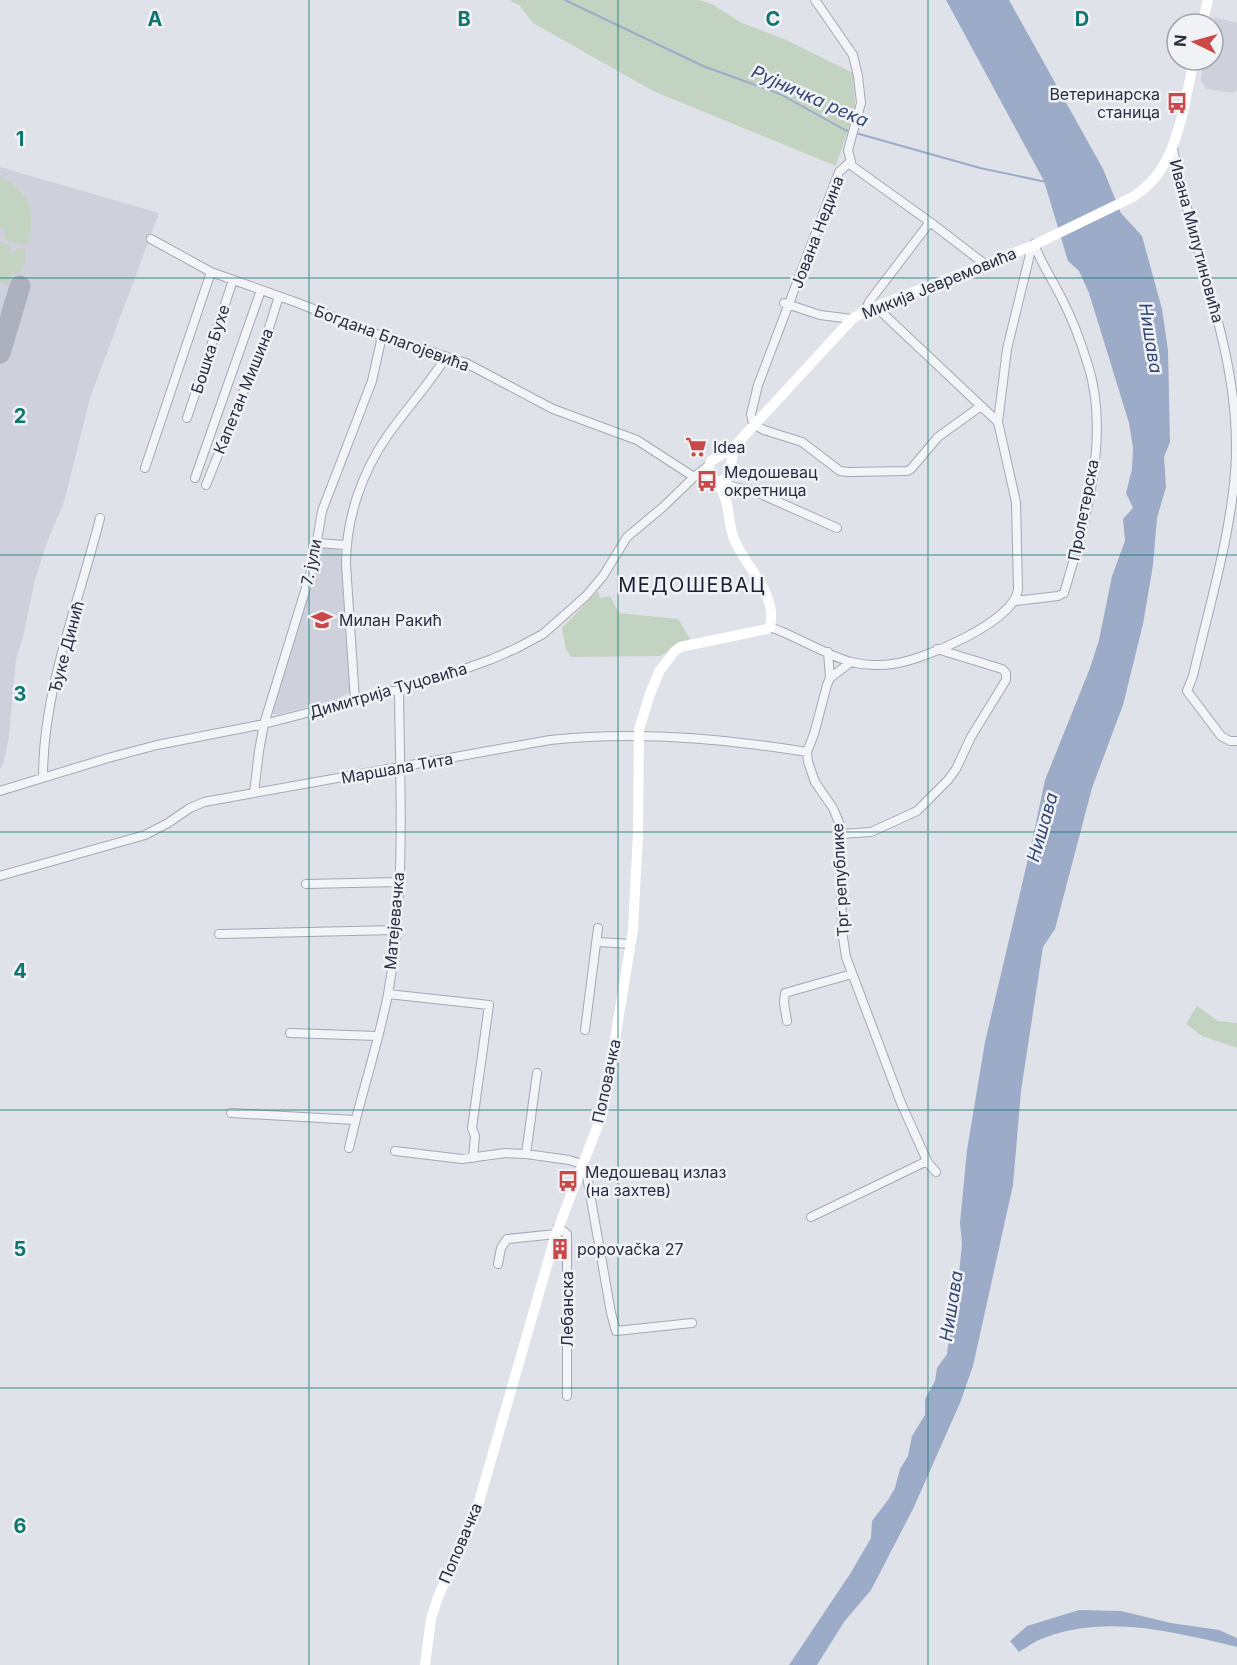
<svg xmlns="http://www.w3.org/2000/svg" width="1237" height="1665" viewBox="0 0 1237 1665" font-family="Inter,sans-serif">
<style>
.built{fill:#ced1db}
.green{fill:#c3d3c2}
.water{fill:#9cabc8}
.lines{fill:none;stroke-linecap:round;stroke-linejoin:round}
.stream{stroke:#9cabc8;stroke-width:2}
.taxiway{stroke:#adb1be;stroke-width:21}
.street-casing{stroke:#a5a8b3;stroke-width:10}
.street{stroke:#f3f4f7;stroke-width:8}
.secondary{stroke:#fff;stroke-width:10}
.grid{fill:none;stroke:#0f766e;stroke-width:1.5;stroke-opacity:0.55}
.labels{text-anchor:middle;dominant-baseline:central;stroke-width:5;stroke-linejoin:round;paint-order:stroke}
.poi-label{font-size:16px;fill:#292e40;stroke:#f0f2f6;text-anchor:start}
.street-label{font-size:16px;fill:#292e40;stroke:#f0f2f6}
.water-label{font-size:18px;font-style:italic;fill:#344773;stroke:#f0f2f6}
.quarter-label{font-size:20px;letter-spacing:1.5px;fill:#1b1f31;stroke:#f0f2f6}
.grid-label{font-size:20px;text-anchor:middle;font-weight:bold;fill:#0f766e;stroke:#f0f2f6;stroke-width:5;stroke-linejoin:round;paint-order:stroke}
</style>
<rect width="100%" height="100%" fill="#e0e2e9"/>
<path class="built" d="M1214,17L1237,23V91L1232,93L1207,89L1201,81L1203,60H1213Z
M0,167L159,213L90,398L64,502L46,545L35,580L23,637L16,659L9,736L4,762L0,769Z
M321,547L340,548L350,692L338,699L276,715L272,713Z"/>
<path class="green" d="M509,0H699L712,4L742,23L784,39L853,73L855,108L836,166L653,91L533,23L520,6Z
M0,176C28,192 37,210 28,242L24,245L6,240L4,235L5,229L1,228L0,230Z
M0,242L8,244L11,249L9,254L13,255L14,251L19,247L24,249C27,258 24,269 16,274H11L8,284L0,282Z
M598,591L600,598L610,596L619,613L678,619L690,639L660,656L571,657L566,650L562,628Z
M1197,1006L1218,1021L1237,1023V1048L1202,1036L1186,1024Z"/>
<path class="water" d="M946,0H1009L1103,169L1121,213L1142,236L1162,309L1168,350L1170,442L1164,457L1166,487L1157,518L1153,565L1143,624L1123,705L1092,788L1055,929L1043,947L1021,1091L1013,1185L973,1366L960,1403L913,1509L871,1590L844,1622L817,1665H789L850,1574L871,1538L872,1521L888,1500L895,1488L900,1469L908,1456L912,1436L925,1415V1399L935,1381L937,1368L947,1354L955,1294L962,1286L959,1274L962,1244L960,1223L967,1150L985,1042L1031,846L1045,780L1090,668L1099,640L1112,576L1125,541L1123,519L1133,508L1126,493L1132,469L1133,448L1129,423L1089,293L1079,271L1068,261L1044,181Z
M1079,1610L1121,1611L1171,1623L1219,1630L1237,1638V1647C1174,1632 1106,1614 1044,1638C1035,1641 1027,1647 1019,1652L1010,1641L1027,1626Z"/>
<g class="lines">
<path class="stream" d="M565,0L703,66L780,94L845,130L980,168L1046,182"/>
<path class="taxiway" d="M0,353L20,286"/>
<defs>
<path id="street" d="M815,0L853,55L858,76L861,103L848,150L852,166L930,222L986,265
M1173,148L1178,175C1188,213 1199,251 1209,289C1225,344 1237,397 1236,454C1234,526 1209,606 1193,676L1187,691L1221,736L1230,741H1237
M850,162L839,172L758,385L751,414L753,424L764,430L802,442L840,471L848,472L907,471L911,469L938,437L981,406
M151,239L211,272L298,303L382,336L466,363L553,409L637,440L694,477
M784,303L820,315L852,319
M875,306L998,422
M865,311L869,302L930,222
M187,418L233,280
M145,468L211,272
M195,478L261,290
M206,485L269,328L279,296
M727,485L756,492L837,528
M317,543L346,545
M1015,601L1058,596L1064,593C1085,523 1111,437 1088,365C1081,342 1072,318 1061,297C1052,279 1041,263 1034,244
M770,627C796,636 826,655 851,662C863,665 880,666 892,664C922,661 1016,621 1018,589L1016,502L998,422L1007,349L1032,246
M828,652L830,678
M851,662L830,678L827,685L814,734L807,752L808,762L815,782L833,808L840,825L842,931L846,957L901,1103L928,1163L936,1172
M355,701L346,564C346,518 362,472 388,435C407,408 429,384 446,357
M43,777C43,688 79,603 100,518
M0,791L108,758L157,745L264,724L431,681L492,659L517,648L543,634L586,596L603,576L627,537L663,507L694,477L708,466
M254,793L259,751L264,724L313,565L322,511L372,381L382,336
M840,834L871,832L917,811L948,780L956,769L971,737L1006,680V673L1002,669L937,649
M0,876L145,835L168,823L190,808L204,802L550,740C636,731 722,738 807,752
M306,884L399,882
M219,934L395,930
M598,942L631,944
M388,994L489,1005L472,1128L475,1136L473,1158
M787,1021L784,1003L785,993L852,974
M585,1030L598,928
M290,1033L377,1036
M231,1113L355,1120
M349,1148C360,1097 378,1046 388,994C406,894 400,790 399,689
M395,1151L462,1159L505,1153L526,1154L569,1160L582,1164L586,1171L611,1313L616,1331L692,1323
M526,1154L537,1073
M811,1217L927,1161
M558,1227L567,1234V1396
M498,1264L501,1248L507,1239L556,1234"/>
</defs>
<use href="#street" class="street-casing"/>
<use href="#street" class="street"/>
<path class="secondary" d="M1202,24L1208,0
M734,447L729,477L719,482L711,479L707,472L711,461L734,447L852,319L865,311L1032,246L1133,197C1143,190 1153,182 1160,171C1180,142 1186,95 1194,60
M425,1665L431,1619L438,1597L476,1512L556,1234L603,1112L633,930L638,833L639,729L650,694L660,670L674,652L680,647L767,629L770,627C778,593 745,567 734,539C726,517 732,504 717,482"/>
</g>
<path class="grid" d="M309,0V1665M618,0V1665M928,0V1665M0,278H1237M0,555H1237M0,832H1237M0,1110H1237M0,1388H1237"/>
<defs>
<symbol id="bus-bare" viewBox="-9 -9 18 18"><path d="M-5-6H5V4H4V6H2V4H-2V6H-4V4H-5ZM-3.5-4V0h7V-4ZM-3.5 1.2v1.5H-2V1.2ZM2 1.2v1.5H3.5V1.2Z" fill="#cb4848" stroke="#f0f2f6" stroke-width="2.5" paint-order="stroke"/></symbol>
<symbol id="supermarket-bare" viewBox="-9 -9 18 18"><path d="M-6-5.5h2.5l.6 2H6L4.5 2H-2.5L-4.4-4H-6ZM-1.5 3.2a1.3 1.3 0 1 0 .1 0ZM3 3.2a1.3 1.3 0 1 0 .1 0Z" fill="#cb4848" stroke="#f0f2f6" stroke-width="2.5" paint-order="stroke"/></symbol>
<symbol id="school-bare" viewBox="-9 -9 18 18"><path d="M0-5L7-2L0 1L-7-2ZM-4 1L0 2.5L4 1V4Q0 6-4 4Z" fill="#cb4848" stroke="#f0f2f6" stroke-width="2.5" paint-order="stroke"/></symbol>
<symbol id="building-bare" viewBox="-9 -9 18 18"><path d="M-4-6H4V6H1V3H-1V6H-4ZM-2.5-4.3h1.7v1.8h-1.7ZM.8-4.3h1.7v1.8H.8ZM-2.5-1h1.7V.8h-1.7ZM.8-1h1.7V.8H.8Z" fill="#cb4848" stroke="#f0f2f6" stroke-width="2.5" paint-order="stroke"/></symbol>
</defs>
<g fill-rule="evenodd">
<use href="#bus-bare" x="1162" y="88" width="30" height="30"/>
<use href="#supermarket-bare" x="681" y="432" width="30" height="30"/>
<use href="#bus-bare" x="692" y="466" width="30" height="30"/>
<use href="#school-bare" x="307" y="605" width="30" height="30"/>
<use href="#bus-bare" x="553" y="1166" width="30" height="30"/>
<use href="#building-bare" x="545" y="1234" width="30" height="30"/>
</g>
<g class="labels">
<g class="poi-label">
<text x="1160" y="94" text-anchor="end">Ветеринарска<tspan x="1160" dy="18">станица</tspan></text>
<text x="713" y="447">Idea</text>
<text x="724" y="472">Медошевац<tspan x="724" dy="18">окретница</tspan></text>
<text x="339" y="620">Милан Ракић</text>
<text x="585" y="1172">Медошевац излаз<tspan x="585" dy="18">(на захтев)</tspan></text>
<text x="577" y="1249">popovačka 27</text>
</g>
<g class="street-label">
<text transform="translate(817 232) rotate(-69)">Јована Недина</text>
<text transform="translate(1197 241) rotate(75)">Ивана Милутиновића</text>
<text transform="translate(939 283) rotate(-22)">Микија Јевремовића</text>
<text transform="translate(392 338) rotate(20)">Богдана Благојевића</text>
<text transform="translate(210 349) rotate(-72)">Бошка Бухе</text>
<text transform="translate(243 391) rotate(-68)">Капетан Мишина</text>
<text transform="translate(1083 510) rotate(-79)">Пролетерска</text>
<text transform="translate(311 562) rotate(-78)">7. јули</text>
<text transform="translate(66 647) rotate(-75)">Ђуке Динић</text>
<text transform="translate(388 690) rotate(-16)">Димитрија Туцовића</text>
<text transform="translate(397 768) rotate(-10)">Маршала Тита</text>
<text transform="translate(840 880) rotate(-93)">Трг републике</text>
<text transform="translate(394 921) rotate(-85)">Матејевачка</text>
<text transform="translate(606 1081) rotate(-78)">Поповачка</text>
<text transform="translate(567 1309) rotate(-90)">Лебанска</text>
<text transform="translate(460 1543) rotate(-67)">Поповачка</text>
</g>
<g class="water-label">
<text transform="translate(810 96) rotate(24)">Рујничка река</text>
<text transform="translate(1151 338) rotate(81)">Нишава</text>
<text transform="translate(1042 827) rotate(-74)">Нишава</text>
<text transform="translate(951 1306) rotate(-81)">Нишава</text>
</g>
<g class="quarter-label">
<text x="692" y="585">МЕДОШЕВАЦ</text>
</g>
</g>
<g class="grid-label">
<text x="155" y="26">A</text>
<text x="464" y="26">B</text>
<text x="773" y="26">C</text>
<text x="1082" y="26">D</text>
<text x="20" y="146">1</text>
<text x="20" y="423">2</text>
<text x="20" y="701">3</text>
<text x="20" y="978">4</text>
<text x="20" y="1256">5</text>
<text x="20" y="1533">6</text>
</g>
<g transform="translate(1195 42) rotate(275)"><circle r="28" fill="#f0f2f6" stroke="#a0a4ad" stroke-width="1.5"/>
<path d="M0-4.5L10 22L0 15L-10 22Z" fill="#cb4848"/>
<text y="-9" font-size="16" font-weight="bold" text-anchor="middle" fill="#292e40">N</text>
</g>
</svg>
